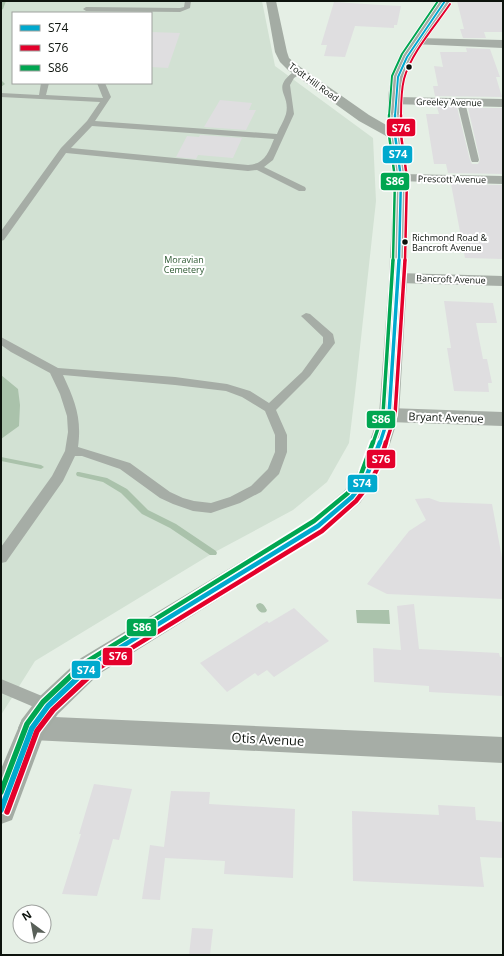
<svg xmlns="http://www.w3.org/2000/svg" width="504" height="956" viewBox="0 0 504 956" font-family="'Open Sans',sans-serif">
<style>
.green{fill:#d2e1d3;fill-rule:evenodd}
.water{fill:#aac2ab}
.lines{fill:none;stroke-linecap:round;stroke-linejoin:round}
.stream{fill:#aac2ab;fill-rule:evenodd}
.building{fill:#dfdee0}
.lane{fill:#a6ada6;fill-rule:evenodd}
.street{fill:#a6ada6;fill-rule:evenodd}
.secondary{fill:#a4aca4;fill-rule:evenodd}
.bus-1-far4-casing{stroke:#fff;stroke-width:3.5}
.bus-1-far3-casing{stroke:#fff;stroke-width:4.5}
.bus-1-far2-casing{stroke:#fff;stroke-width:6}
.bus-1-far1-casing{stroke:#fff;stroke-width:8}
.bus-1-casing{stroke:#fff;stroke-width:8}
.bus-2-far4-casing{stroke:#fff;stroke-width:3.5}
.bus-2-far3-casing{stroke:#fff;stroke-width:4.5}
.bus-2-far2-casing{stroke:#fff;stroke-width:6}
.bus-2-far1-casing{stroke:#fff;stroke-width:8}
.bus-2-casing{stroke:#fff;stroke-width:8}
.bus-3-far4-casing{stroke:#fff;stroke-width:3.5}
.bus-3-far3-casing{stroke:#fff;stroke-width:4.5}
.bus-3-far2-casing{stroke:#fff;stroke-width:6}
.bus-3-far1-casing{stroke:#fff;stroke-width:8}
.bus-3-casing{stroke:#fff;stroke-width:8}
.bus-1-far4{stroke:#00a9ce;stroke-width:2}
.bus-1-far3{stroke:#00a9ce;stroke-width:2.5}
.bus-1-far2{stroke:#00a9ce;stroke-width:3.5}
.bus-1-far1{stroke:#00a9ce;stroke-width:4.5}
.bus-1{stroke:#00a9ce;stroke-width:5.5}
.bus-2-far4{stroke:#e4002b;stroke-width:2}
.bus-2-far3{stroke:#e4002b;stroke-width:2.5}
.bus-2-far2{stroke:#e4002b;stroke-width:3.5}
.bus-2-far1{stroke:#e4002b;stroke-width:4.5}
.bus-2{stroke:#e4002b;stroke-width:5.5}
.bus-3-far4{stroke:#00a651;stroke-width:2}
.bus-3-far3{stroke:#00a651;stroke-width:2.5}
.bus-3-far2{stroke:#00a651;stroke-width:3.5}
.bus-3-far1{stroke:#00a651;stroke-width:4.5}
.bus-3{stroke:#00a651;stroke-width:5.5}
.bus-dot{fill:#0d130d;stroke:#fff;stroke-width:1.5}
.labels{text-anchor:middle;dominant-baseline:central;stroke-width:4;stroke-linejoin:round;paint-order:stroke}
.far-street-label{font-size:9px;fill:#0d130d;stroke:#fff}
.far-bus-label{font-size:9px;fill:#0d130d;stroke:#fff;text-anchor:start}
.far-park-label{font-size:9px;fill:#2c5831;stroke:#fff}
.street-label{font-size:11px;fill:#0d130d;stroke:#fff}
.near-street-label{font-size:13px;fill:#0d130d;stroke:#fff}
.line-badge{stroke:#fff;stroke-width:1.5}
.badge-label{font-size:11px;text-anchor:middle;font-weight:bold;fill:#fff}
</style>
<rect width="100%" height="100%" fill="#e5efe5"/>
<path class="green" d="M1,1H262L275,66L373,138L376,201L355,393L349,443L327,482L293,510L213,553L35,661L1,715ZM13,13H151V83H13Z"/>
<path class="water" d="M1,375L18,389L20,405L19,426L1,439Z
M356,610H389L390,624L357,623Z"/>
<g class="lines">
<path class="stream" d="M2,1H6L3,9L1,10Z
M1,80L5,84L1,87Z
M1,457L41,465L44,467L41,469L1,461Z
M77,472H79L107,478L127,489L148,510L176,524L216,551L217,553L216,555H210L170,528L142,514L121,493L103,482L77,476L76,474Z
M260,603C264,604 265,607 267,610L266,612C260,614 258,610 256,606L257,604Z"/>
</g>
<path class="building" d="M457,1L503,2V32H484L486,38H463L460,29H464Z
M334,2L381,5L401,6L397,25H394V28L355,26L345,57L324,56L327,45H321Z
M151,32L180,33L168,68L151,67Z
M466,48L490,49L500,77H496L502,97L435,96L433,86H438L434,66L443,67L440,52H467Z
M220,100L252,103L249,110H256L246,130L204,127Z
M437,107H457L470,160L472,164H478L480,160L468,108H503V174L448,173L446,164H434L426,114H439Z
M200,135L242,138L233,158L198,155L196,159L176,157L187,136L199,137Z
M451,184L503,185V259L465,258Z
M444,301L493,303L497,323H476L483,359H487L492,383H488L489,392L454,391L447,348H451Z
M429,498L440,502L492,504L503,563V599L387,594L367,584L409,531L426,520L415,499Z
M414,604L419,649L499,653L500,657H503V696L429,692V686L374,682L373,648L401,650L397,606Z
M294,608L329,641L274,677L267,670L258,676L255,673L227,692L200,663L267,621L269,623Z
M94,784L132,789L119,840L113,839L97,896L62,894L81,834H79Z
M171,791L210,792L209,804L295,809L293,878L224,874L225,861L165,858L160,900L142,899L150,845L164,847Z
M438,805L475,807L476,820L503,822V858L480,857L484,887L353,881L352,811L439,815Z
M192,928L213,929L210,955H189Z"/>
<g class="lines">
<path class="lane" d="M185,1H191L190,8L180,12L86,11L83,9L86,7L180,8L184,7Z
M296,70H299L303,72L294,78L290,85L294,114L273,160L264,167L305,187L306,189L305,191H299L257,170L248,171L66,153L4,240L1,241V231L61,148L87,121L100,102L1,97V93L39,95L41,83H49L46,95L103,98L97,83H105L111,97L95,121L277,134C279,128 284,121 286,114C291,93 269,89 296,70ZM92,126L274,139C268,153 265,164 248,165L71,148Z
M458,100H464L465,102L479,160L478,162H472L471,160L457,102Z
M306,313L310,314L333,334L335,343L310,376L276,410L287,435V452L279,474L261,492L240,503L211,513L193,511L173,504L160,498L120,469L82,456H75L63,481L6,562L1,563V547L52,476L65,451L68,432L67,416L60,394L50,373L11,352L1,345V337L58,368L175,377L227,384L250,391L269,403L302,372L323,343V337L301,316ZM63,375L175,385L226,391L242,397L265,411L275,435V452L268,469L251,486L230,497L211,503L194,501L183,498L170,492L130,463L78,447C82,418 75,401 63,375Z
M1,679L54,701L56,706L54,711L48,713L1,693Z"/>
<path class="street" d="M416,38L503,40V48L412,44L410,42L412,40Z
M395,97L503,99V107L390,104L388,101L390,98Z
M401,174L503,176V184L396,181L394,178L396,175Z
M398,273L503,276V286L398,283L392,282L389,278L392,274Z
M389,408L503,412V426L389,422L382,420L379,415L382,410Z
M32,716L503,737V763L32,740L22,737L18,728L22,719Z"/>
<path class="secondary" d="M266,1H276L287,52L289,58L296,64L369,115L388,126C388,110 387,92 392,77C400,50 424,24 440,1H450L413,57L404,77L402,101V135L408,178L407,278L399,415L384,463L376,480L360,503L326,532L99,674L58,714L44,734L12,820L1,824V769L22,719L38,698L81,658L310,520L344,491L355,477L362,463L379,415L389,278L394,178L388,137L359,121L288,70L280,62L275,52Z"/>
<defs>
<path id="bus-1-far4" d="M395,116L398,77L407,57L445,1"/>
<path id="bus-1-far3" d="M395,115V135L401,178L399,261"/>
<path id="bus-1-far2" d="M380,443L389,415L399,260"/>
<path id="bus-1-far1" d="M85,671L90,666L318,526L352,497L365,480L380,442"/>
<path id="bus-1" d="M1,810L32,728L48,706L86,670"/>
<path id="bus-2-far4" d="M401,116C401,104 401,91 404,79C411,53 435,26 450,4"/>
<path id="bus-2-far3" d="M401,115V135L407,178L405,261"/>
<path id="bus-2-far2" d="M386,443L395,415L405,260"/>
<path id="bus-2-far1" d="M94,671L322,531L356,501L370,483L379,465L386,442"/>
<path id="bus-2" d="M7,812L37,731L53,710L96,670"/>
<path id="bus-3-far4" d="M389,116L392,76L402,54L438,1"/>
<path id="bus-3-far3" d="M389,115V135L395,178L393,261"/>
<path id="bus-3-far2" d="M373,443L383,414L393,260"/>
<path id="bus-3-far1" d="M76,671L86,662L314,521L348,493L360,477L373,442"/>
<path id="bus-3" d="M1,792L27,724L43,702L77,670"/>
</defs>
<use href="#bus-1-far4" class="bus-1-far4-casing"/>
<use href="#bus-1-far3" class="bus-1-far3-casing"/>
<use href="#bus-1-far2" class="bus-1-far2-casing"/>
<use href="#bus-1-far1" class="bus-1-far1-casing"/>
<use href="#bus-1" class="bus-1-casing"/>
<use href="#bus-2-far4" class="bus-2-far4-casing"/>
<use href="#bus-2-far3" class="bus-2-far3-casing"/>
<use href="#bus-2-far2" class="bus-2-far2-casing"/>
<use href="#bus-2-far1" class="bus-2-far1-casing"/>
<use href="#bus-2" class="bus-2-casing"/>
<use href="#bus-3-far4" class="bus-3-far4-casing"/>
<use href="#bus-3-far3" class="bus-3-far3-casing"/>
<use href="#bus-3-far2" class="bus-3-far2-casing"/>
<use href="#bus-3-far1" class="bus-3-far1-casing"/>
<use href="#bus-3" class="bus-3-casing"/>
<use href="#bus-1-far4" class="bus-1-far4"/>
<use href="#bus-1-far3" class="bus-1-far3"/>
<use href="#bus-1-far2" class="bus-1-far2"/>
<use href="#bus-1-far1" class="bus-1-far1"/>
<use href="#bus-1" class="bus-1"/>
<use href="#bus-2-far4" class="bus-2-far4"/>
<use href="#bus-2-far3" class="bus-2-far3"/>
<use href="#bus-2-far2" class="bus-2-far2"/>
<use href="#bus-2-far1" class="bus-2-far1"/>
<use href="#bus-2" class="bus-2"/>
<use href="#bus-3-far4" class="bus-3-far4"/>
<use href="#bus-3-far3" class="bus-3-far3"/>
<use href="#bus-3-far2" class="bus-3-far2"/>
<use href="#bus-3-far1" class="bus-3-far1"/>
<use href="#bus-3" class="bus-3"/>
</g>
<g class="bus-dot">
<circle cx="409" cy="67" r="3.5"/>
<circle cx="405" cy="242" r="3.5"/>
</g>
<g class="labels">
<g class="far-street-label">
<text transform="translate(314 82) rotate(36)">Todt Hill Road</text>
<text transform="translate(449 102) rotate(1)">Greeley Avenue</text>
<text transform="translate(452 179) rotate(1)">Prescott Avenue</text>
<text transform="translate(451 279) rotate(2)">Bancroft Avenue</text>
</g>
<g class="far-bus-label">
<text x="412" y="237">Richmond Road &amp;<tspan x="412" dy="10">Bancroft Avenue</tspan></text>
</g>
<g class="far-park-label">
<text x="184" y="259">Moravian<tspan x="184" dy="10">Cemetery</tspan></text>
</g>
<g class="street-label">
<text transform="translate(446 417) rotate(2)">Bryant Avenue</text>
</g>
<g class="near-street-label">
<text transform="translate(268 739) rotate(3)">Otis Avenue</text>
</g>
</g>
<g class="line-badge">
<rect x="386" y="118" width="30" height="19" rx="4" fill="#e4002b"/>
<rect x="382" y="145" width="31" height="19" rx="4" fill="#00a9ce"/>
<rect x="380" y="172" width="30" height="19" rx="4" fill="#00a651"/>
<rect x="366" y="410" width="30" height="19" rx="4" fill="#00a651"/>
<rect x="366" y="449" width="30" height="20" rx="4" fill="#e4002b"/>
<rect x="347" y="474" width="31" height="19" rx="4" fill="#00a9ce"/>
<rect x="126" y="618" width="31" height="19" rx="4" fill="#00a651"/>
<rect x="102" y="647" width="31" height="19" rx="4" fill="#e4002b"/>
<rect x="71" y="660" width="30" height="19" rx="4" fill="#00a9ce"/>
</g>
<g class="badge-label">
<text x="401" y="132">S76</text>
<text x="398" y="158">S74</text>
<text x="395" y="185">S86</text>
<text x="381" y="423">S86</text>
<text x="381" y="463">S76</text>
<text x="362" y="487">S74</text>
<text x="142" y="631">S86</text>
<text x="118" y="660">S76</text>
<text x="86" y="674">S74</text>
</g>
<rect width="504" height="956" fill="none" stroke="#0d130d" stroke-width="4"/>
<rect x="12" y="12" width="140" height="72" fill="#ffffff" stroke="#9ea19e"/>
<rect x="20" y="25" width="20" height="6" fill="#00a9ce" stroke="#9ea19e"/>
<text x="48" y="32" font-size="12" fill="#0d130d">S74</text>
<rect x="20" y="45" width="20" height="6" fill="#e4002b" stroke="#9ea19e"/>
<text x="48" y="52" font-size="12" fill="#0d130d">S76</text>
<rect x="20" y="65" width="20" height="6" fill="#00a651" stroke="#9ea19e"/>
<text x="48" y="72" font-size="12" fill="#0d130d">S86</text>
<g transform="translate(32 924) rotate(328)"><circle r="19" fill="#ffffff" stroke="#9ea19e"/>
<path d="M0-3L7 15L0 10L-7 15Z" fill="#596059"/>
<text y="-6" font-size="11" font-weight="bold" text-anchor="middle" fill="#0d130d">N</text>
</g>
</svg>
